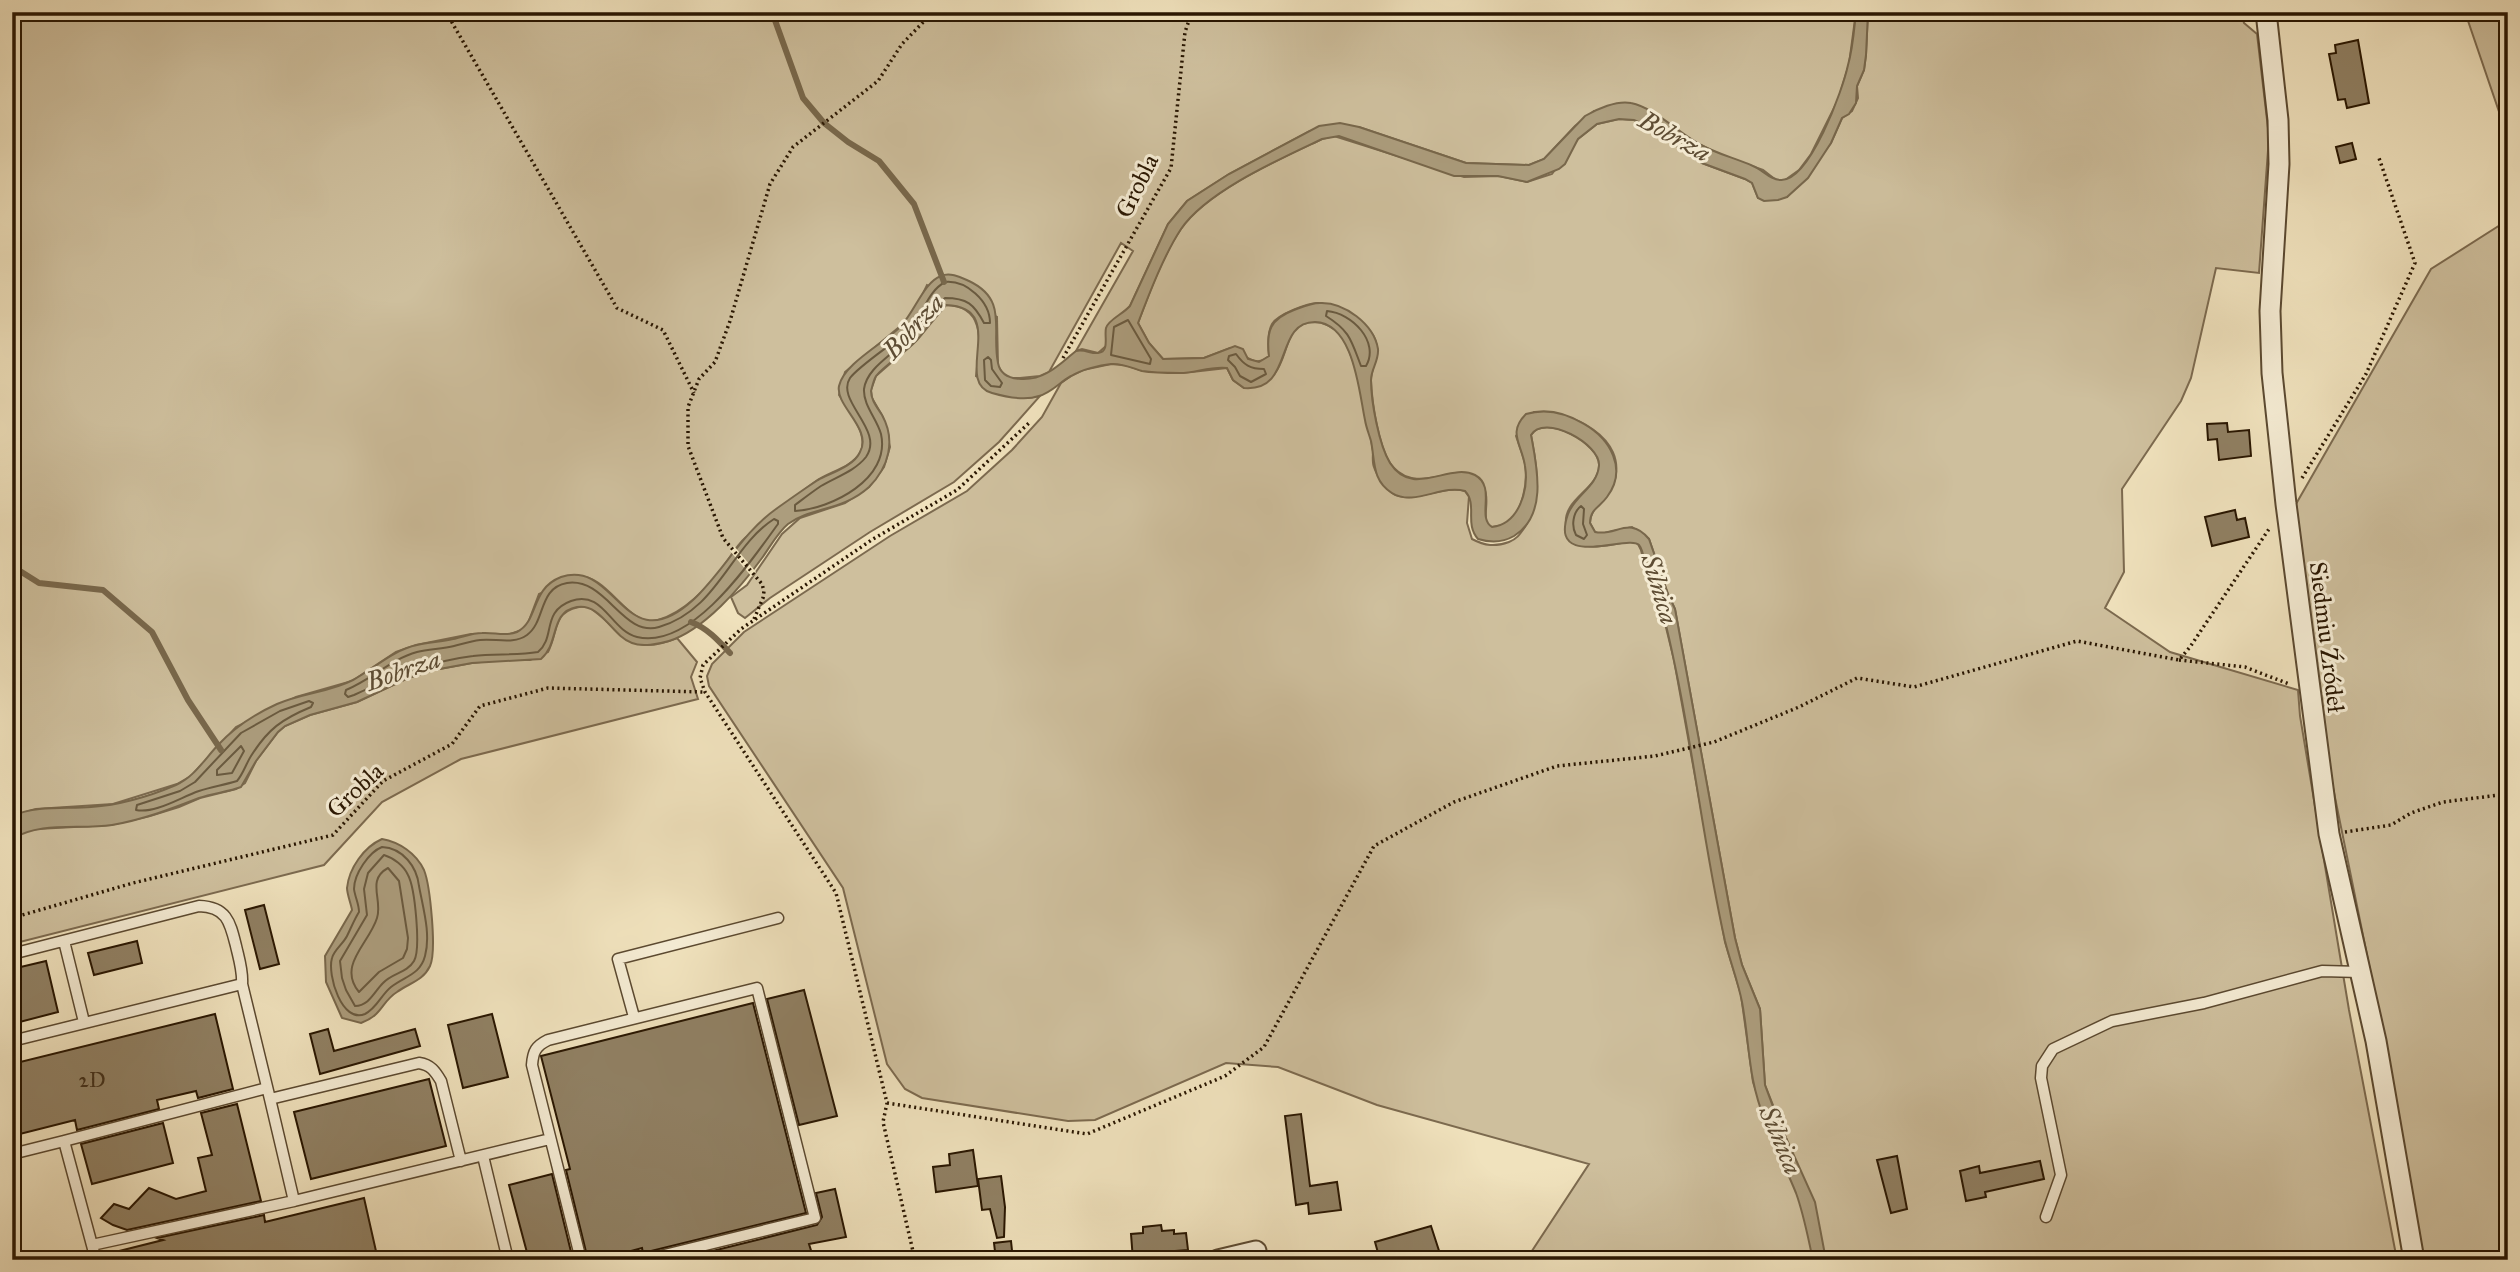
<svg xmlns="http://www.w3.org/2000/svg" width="2520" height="1272" viewBox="0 0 2520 1272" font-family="'IM FELL Great Primer',serif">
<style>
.green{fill:#cebf9d;stroke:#7c6a4f;stroke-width:2}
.water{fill:#ac9d7d;stroke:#78674b;stroke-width:2}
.pier{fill:#f0e2bd}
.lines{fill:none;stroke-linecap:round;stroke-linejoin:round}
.shore{stroke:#6a5a3f;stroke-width:2}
.stream{stroke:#78674b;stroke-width:6}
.building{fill:#908063;stroke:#291601;stroke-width:2}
.lane-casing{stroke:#5b4930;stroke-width:13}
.street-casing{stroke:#5b4930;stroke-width:23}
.path{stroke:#291601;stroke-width:3.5;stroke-dasharray:2 3.5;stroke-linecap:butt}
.lane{stroke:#f5ecd4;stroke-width:10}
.street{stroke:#f5ecd4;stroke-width:19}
.labels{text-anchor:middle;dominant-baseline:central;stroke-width:6;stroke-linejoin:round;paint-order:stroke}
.number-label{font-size:21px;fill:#43301a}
.street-label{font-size:24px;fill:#291601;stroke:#f5ecd4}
.water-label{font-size:26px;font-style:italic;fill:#5d4c33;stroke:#f5ecd4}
</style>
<rect width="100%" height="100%" fill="#f0e2bd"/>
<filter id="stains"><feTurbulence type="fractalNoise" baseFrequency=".00286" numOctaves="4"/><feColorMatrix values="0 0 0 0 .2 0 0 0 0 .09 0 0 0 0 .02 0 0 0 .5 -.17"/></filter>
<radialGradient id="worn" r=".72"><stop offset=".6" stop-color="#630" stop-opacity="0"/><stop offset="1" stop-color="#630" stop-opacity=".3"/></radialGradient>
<path class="green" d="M12,12H1856L1849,64L1838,100L1811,154L1799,170L1785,180H1776L1763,170L1723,156L1697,143L1642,107L1594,111L1575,126L1544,159L1529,165L1466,163L1359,127L1310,131L1229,174L1187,201L1168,224L1130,306L1106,330V346L1098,353L1082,349L1076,351L1133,251L1121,243L1049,372L1040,376L1020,378H1009L1003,374L998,366L997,317L927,285L917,306L904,323L845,372L839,395C848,409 870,436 860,453C852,467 829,472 816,481C792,498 768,519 745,538C736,546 730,558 723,567C706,589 685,612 658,620C628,629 609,574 577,576C566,577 550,589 539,594L528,623L522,630L510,634H471L416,645L396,652L352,681L296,697L236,727L191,776L177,784L113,804L36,809L12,816Z
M1868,12H2241L2244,23L2257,34L2269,137L2259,273L2216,268L2191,378L2181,401L2122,489L2124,572L2105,608L2170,652L2298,690L2300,716L2349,1010L2397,1260H1526L1589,1164L1377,1105L1278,1067L1226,1063L1095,1120L1068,1121L922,1098L905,1089L887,1064L843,888L709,686L707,676L712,664L744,632L890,536L967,491L1012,450L1042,417L1061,383L1071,376L1083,370L1111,364L1125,365L1143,371L1183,373L1227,368L1233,380L1244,388C1300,384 1272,322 1315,322C1323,322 1333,327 1339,333C1357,354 1368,423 1373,451C1373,456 1372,463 1374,467C1376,474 1386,489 1392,493C1409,506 1443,484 1465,491L1469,496L1467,523L1472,539C1485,546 1495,547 1509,542C1517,539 1520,534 1525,527C1543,499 1537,466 1531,435C1544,413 1600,443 1599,465C1599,490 1562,498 1566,526C1566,531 1570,537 1572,541C1592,551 1610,545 1632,541L1638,544L1641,550L1647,575L1660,603L1674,660L1725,942L1741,995L1753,1082L1775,1147L1788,1143L1765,1085L1760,1009L1742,965L1735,938L1675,609L1668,594L1649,539L1632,527L1600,534L1595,532L1590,523C1590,507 1608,498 1614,483C1629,437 1570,410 1534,412L1516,436C1519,445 1523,455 1525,464C1528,480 1523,512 1508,522C1503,526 1498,526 1492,527L1487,524C1483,513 1490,499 1484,488C1466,452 1422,498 1394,468C1379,453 1372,402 1371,381C1371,364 1383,353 1373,335C1367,325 1358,322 1348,317C1340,313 1328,304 1319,303C1309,302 1277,315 1272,324C1267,333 1268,347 1269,356C1256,369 1243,354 1230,348L1204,358L1163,359L1149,343L1138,323C1149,294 1163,255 1181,229C1207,191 1280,159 1322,139L1334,136L1464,177L1499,176L1527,182L1552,174L1578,139L1597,124L1619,119L1634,120L1645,124L1702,163L1745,179L1752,183L1758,198L1787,197L1831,143L1842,118L1852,111L1858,98L1857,86L1864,70L1866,55Z
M2465,12H2508V138Z
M2508,220V1260H2424L2381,1024L2329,768L2296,504L2431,269Z
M946,305C988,306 979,346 976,376L1027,398L1040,396L999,442L954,482L870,532L770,598L745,618L738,613L731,597L747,585L782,534L800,518L845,503L869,487L884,467L890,447L883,417L872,398L871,390L876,376L917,340Z
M587,606C623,629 626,659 677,638L697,662L691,677L698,699L461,759L382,802L324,865L12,944V830L24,831L37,829L111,825L150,816L179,807L200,798L236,789L245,783L256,761L278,732L285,726L310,715L357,702L408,678L434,670L472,663L508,659L530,660L548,652C560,628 551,609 587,606Z"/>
<path class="water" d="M1856,12H1868L1866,55L1864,70L1857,86L1856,103L1849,114L1842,118L1831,143L1808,178L1787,197L1778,200L1764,201L1758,198L1752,183L1745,179L1702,163L1645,125L1634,120L1619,119L1597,124L1578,139L1565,164L1559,169L1527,182L1498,176H1454L1339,136L1322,139C1280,159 1207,191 1181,229C1164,255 1149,294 1138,323L1149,343L1163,359L1204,358L1235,346L1243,349L1248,359L1259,362L1269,356C1266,331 1270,319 1294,310C1302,307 1311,303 1320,303C1344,302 1374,324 1378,349C1379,361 1371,369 1371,380C1371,402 1379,445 1390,463C1413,499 1449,462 1475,475C1497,487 1476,517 1492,527C1519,524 1529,490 1525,466C1522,444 1507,433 1526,414C1546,408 1566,413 1584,424C1610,439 1628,469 1607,497C1600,507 1590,509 1590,523L1595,532C1616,537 1629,515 1649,539L1668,594L1675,609L1735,938L1742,965L1760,1009L1765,1085L1778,1120L1815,1202L1826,1260H1813C1808,1238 1804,1215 1796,1193C1781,1156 1761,1121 1753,1080C1748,1054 1747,1028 1742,1002C1738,981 1730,961 1725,941C1704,848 1694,753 1674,661C1670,642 1666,622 1660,604C1657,594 1650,586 1647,575C1644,567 1645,552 1639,545C1629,534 1548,571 1568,514C1575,495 1597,487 1599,466C1601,444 1544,413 1531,435C1537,467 1548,515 1514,536C1502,543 1491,543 1478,539C1464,523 1478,505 1465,491C1441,484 1415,507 1392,493C1372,481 1375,461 1371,441C1369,434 1366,427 1365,420C1359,392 1354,323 1315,322C1273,322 1295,392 1244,388L1233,380L1227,368C1211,366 1195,373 1180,373C1168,373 1154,373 1142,371C1132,368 1122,363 1111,364C1099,365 1081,370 1071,376C1060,382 1051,393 1039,396C1025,401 1006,397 992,393C952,382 1010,307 946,305C934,315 927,330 916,341C906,352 884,366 876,376C874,379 872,387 871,391C871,400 877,407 882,415C896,440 889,467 869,487C843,511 811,507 788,524C778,532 770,547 762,558C741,587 704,630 669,641C659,644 642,647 632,643C612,636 601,603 577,607C549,612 560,643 541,659L472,663L434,670L408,678L357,702L310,715L285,726L278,732L256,761L241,787C228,792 213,793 199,798C171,809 142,820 112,825C79,830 41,821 12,839V816C37,805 65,809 91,807C119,805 150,796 176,785C194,777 204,760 218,745C235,727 255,714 277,704C302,693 330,692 353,680C375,668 393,650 417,645C429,642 441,642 453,639C463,637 472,633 482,633C494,632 506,637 517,632C539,621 530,589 561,577C617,558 624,663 693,600C723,572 742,533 776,509C790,499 804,489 818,480C831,473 854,466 860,452C873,429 835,406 839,386C844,363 885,343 901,326C915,311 924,282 941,276C950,272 960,277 969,281C1009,300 991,330 998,363C1002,384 1033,381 1047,373C1058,367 1067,358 1076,351C1085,349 1091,354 1098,353C1110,352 1104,336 1106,328C1108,320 1123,314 1130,306L1168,224L1187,201L1229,174L1319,126L1340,123L1359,127L1466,163L1529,165L1544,159L1585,116C1597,109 1617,100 1631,103C1653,107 1679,133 1699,144C1717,154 1735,158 1753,166C1763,170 1770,180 1781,180C1810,181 1843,89 1848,65C1853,48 1854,30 1856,12Z
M382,839C399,842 416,853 424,870C430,885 437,951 430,966C423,981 409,983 397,992C381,1002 383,1015 361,1023L342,1018L326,982L325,956L352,910C351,904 347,894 347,888C349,868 364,847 382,839Z"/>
<path class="pier" d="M734,546L756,572L752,577L730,551Z"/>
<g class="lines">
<path class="shore" d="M945,282C966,280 990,301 990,323H984C974,304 967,298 945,298L928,313L912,335L907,336L906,331C923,319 925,293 945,282Z
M1327,311C1352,313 1380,342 1366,366H1361C1351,340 1350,331 1326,316Z
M1128,320L1151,359L1150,364L1111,355L1114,327Z
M900,337H905V341C891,356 867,368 864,389C863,405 877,419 881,434C891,479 831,509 795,511V505C803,499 812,492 821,486C836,477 855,471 866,457C885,430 835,401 850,378C858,367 888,347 900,337Z
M1236,354C1244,365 1250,369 1264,369L1266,374L1251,382L1240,376L1235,367L1228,360L1229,356Z
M988,357L991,360L992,369L1002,383L1000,387L991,386L985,380L984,360Z
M1581,506L1584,509L1583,524L1587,535L1584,539L1576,535C1571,526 1573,512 1581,506Z
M774,519L778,521V524C751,561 692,650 637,637C611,631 603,589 571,601C541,612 556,637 538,652C516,656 494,653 473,656C430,661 393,677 354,695L348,697L345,694L346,690C371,680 391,659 417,652C429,649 442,649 454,646C462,644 471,641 480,640C495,638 513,645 527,635C546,621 538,588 567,583C606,577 623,638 659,627C718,610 730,547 774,519Z
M309,701L313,703L311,707C282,719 268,729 251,756C246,764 243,774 237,781C224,785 211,787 199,791C181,797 155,814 136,810L137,805L180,791L195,782L241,733L280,711Z
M241,746L244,751L232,773L217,775V770Z
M382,847C403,848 417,867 419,886C423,908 431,934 425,956C420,975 405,976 391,987C381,995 377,1008 365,1014C342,1024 327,975 332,958C334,950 343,944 347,936C351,928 354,920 359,912C359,904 355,897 354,889C354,874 369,852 382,847Z
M384,855C394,858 404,866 408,875C415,888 421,949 414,961C407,973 392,973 383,983C374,992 369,1006 355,1006L346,990L342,978L340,961L367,915L364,889L368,873Z
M388,868L399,881L408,938L407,949L403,958L379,972L359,992C337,965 369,944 377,918C383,900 366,880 388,868Z"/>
<path class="stream" d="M772,12L803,98L824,123L848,142L879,161L914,204L944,282
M12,566L39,583L103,590L152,632L188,700L221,750
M691,622C707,628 718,640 730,653"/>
</g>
<path class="building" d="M2358,40L2369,103L2347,108L2345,99L2338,100L2329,54L2336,53L2335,45Z
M2352,143L2356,159L2340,163L2336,147Z
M2227,423L2228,432L2249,430L2251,456L2219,460L2217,439L2208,440L2207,424Z
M2235,510L2237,520L2245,518L2249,537L2212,546L2205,517Z
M264,905L279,964L260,969L245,910Z
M137,941L142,963L94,975L88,953Z
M46,961L58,1012L12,1024V969Z
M804,990L837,1116L799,1125L767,999Z
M753,1003L806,1213L643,1253L642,1248L598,1260H588L566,1170L570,1169L541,1056Z
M215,1014L233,1089L198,1098L196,1091L157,1100L159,1109L77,1130L75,1120L12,1136V1064Z
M492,1014L508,1077L463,1088L448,1025Z
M328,1029L334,1051L415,1029L420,1046L320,1074L310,1034Z
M429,1079L446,1146L311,1179L294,1112Z
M237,1104L261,1201L127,1230L113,1225L101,1218L114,1204L129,1209L149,1188L176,1199L206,1191L198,1158L212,1155L201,1113Z
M1301,1114L1310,1186L1337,1182L1341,1210L1309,1214L1308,1203L1296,1205L1285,1116Z
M163,1123L173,1163L92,1184L81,1144Z
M973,1150L978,1186L936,1192L933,1167L950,1165L949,1154Z
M1897,1156L1907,1209L1891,1213L1877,1160Z
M2040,1161L2044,1179L1985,1192L1986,1197L1966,1201L1960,1171L1979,1166L1980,1173Z
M552,1174L573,1260H529L509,1185Z
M1001,1176L1005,1207L1004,1237L997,1238L990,1209L982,1210L978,1179Z
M835,1189L846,1237L809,1244L814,1260H676L817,1225L822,1217L816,1193Z
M364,1198L378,1260H107V1254L163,1240L157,1238L264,1215L265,1222Z
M1161,1225L1162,1231L1174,1230V1234L1186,1233L1188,1250L1176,1251L1177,1260H1133L1131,1234L1143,1233V1227Z
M1431,1226L1442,1260H1380L1375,1242Z
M1011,1241L1013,1260H996L994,1243Z"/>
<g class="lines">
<defs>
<path id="lane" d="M64,941L84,1022
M12,954L199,906C227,907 230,922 236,946C239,959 243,971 242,984
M634,1017L618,959L778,918
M12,1041L242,984L270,1099L419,1063C431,1065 435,1071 441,1081L461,1161
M64,1141L267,1088
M12,1154L64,1141L96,1260
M483,1156L508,1260
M294,1201L550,1139
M2046,1217L2061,1175L2041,1078L2042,1066L2053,1049L2112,1021L2204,1003L2322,971L2360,972
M92,1245L294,1201L270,1099
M581,1260L532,1065C533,1051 536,1046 548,1040L757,988L815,1218L644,1260"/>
<path id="street" d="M2266,12L2278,120L2279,164L2270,311L2272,373L2286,504L2329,834L2376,1041L2414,1260
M1218,1260L1256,1251"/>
</defs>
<use href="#lane" class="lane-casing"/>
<use href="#street" class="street-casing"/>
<path class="path" d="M446,12L617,308L663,330L694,393
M1063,358L1171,168L1185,32L1192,12
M2302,478L2366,374L2415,263L2379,158
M754,619L763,598L764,591L762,584L723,538L688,446V407L699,379L715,362L730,321L770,184L793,147L878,81L902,44L933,12
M2179,660L2245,667L2289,684
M2345,832L2391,825L2411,813L2443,802L2508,794
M12,918L133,883L333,835L383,781L452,744L480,706L548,688L704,692
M887,1103L1087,1134L1225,1076L1264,1047L1374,846L1454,802L1557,766L1655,756L1714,742L1799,707L1857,678L1914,687L2077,641L2179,660L2190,647L2269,529
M915,1260L883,1122L887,1103L836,893L705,692L700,678L703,665L741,629L873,539L957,490L1029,423"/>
<use href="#lane" class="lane"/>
<use href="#street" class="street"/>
</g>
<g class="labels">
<g class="number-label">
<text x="92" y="1080">2D</text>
</g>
<g class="street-label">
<text transform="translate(1137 186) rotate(-64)">Grobla</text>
<text transform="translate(2327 637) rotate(83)">Siedmiu Źródeł</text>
<text transform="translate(355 790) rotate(-43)">Grobla</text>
</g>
<g class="water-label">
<text transform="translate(1675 136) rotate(29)">Bobrza</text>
<text transform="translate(913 326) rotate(-48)">Bobrza</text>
<text transform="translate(1660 589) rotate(73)">Silnica</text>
<text transform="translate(403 670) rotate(-19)">Bobrza</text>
<text transform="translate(1781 1140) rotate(67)">Silnica</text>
</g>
</g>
<rect width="2520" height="1272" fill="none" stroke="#f0e2bd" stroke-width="42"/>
<rect x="14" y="14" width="2492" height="1244" fill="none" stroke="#291601" stroke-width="3.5"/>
<rect x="21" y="21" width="2478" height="1230" fill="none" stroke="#291601" stroke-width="2"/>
<rect width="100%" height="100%" filter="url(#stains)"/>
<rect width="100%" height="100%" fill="url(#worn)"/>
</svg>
